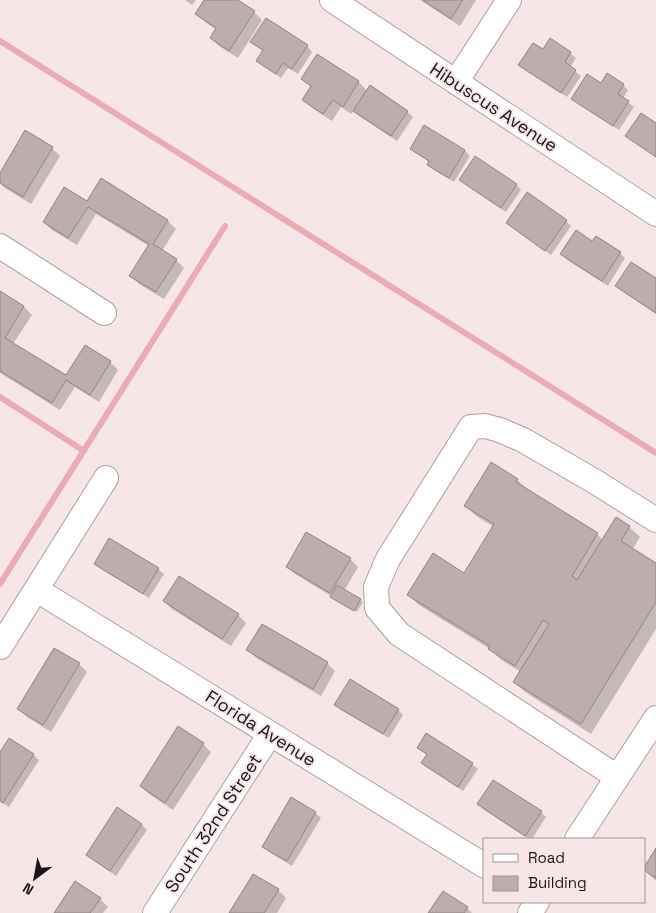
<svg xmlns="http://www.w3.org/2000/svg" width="656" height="913" viewBox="0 0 656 913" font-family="'Space Grotesk',sans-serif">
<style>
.shadow{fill:#0003}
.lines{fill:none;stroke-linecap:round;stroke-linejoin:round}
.stream{stroke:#ebabb3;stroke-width:6}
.building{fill:#bcadaf;stroke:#928485}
.minor-casing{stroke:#ad9ea0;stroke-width:26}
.minor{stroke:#fff;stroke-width:24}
.labels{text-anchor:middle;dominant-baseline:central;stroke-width:4;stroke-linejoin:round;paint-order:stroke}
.street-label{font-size:18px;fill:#1c1718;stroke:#f6e6e8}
</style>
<rect width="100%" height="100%" fill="#f6e6e8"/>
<path class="shadow" d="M185,0H196L192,5Z
M205,0H236L254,12L262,20L238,58L219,46L211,38L217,30L205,22L197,14Z
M420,0H476L460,26Z
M266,20L307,46L312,52L298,74L288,68L281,78L263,66L258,61L264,52L252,42Z
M550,40L570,53L576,58L570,67L581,76L567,97L525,70L520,65L543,51Z
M318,55L359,82L367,91L370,87L407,112L413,117L397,141L359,116L354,110L351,114L341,107L332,121L312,108L304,100L312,88L302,79Z
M602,85H623L628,90L623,98L634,107L619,130L578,104L573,98Z
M425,127L465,151L470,156L454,182L434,170L428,165L430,162L417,154L411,149Z
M52,148L60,156L31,204L5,188L0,183V175Z
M101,180L168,221L176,229L162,251L176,260L184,268L164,299L139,284L131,276L149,246L96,214L77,245L52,230L44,222L87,203Z
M461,180L516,184L521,190L506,212L466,185Z
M566,221L571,226L551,255L513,228L507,223Z
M593,243L620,253L625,258L608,286L567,260L562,254Z
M656,279V314L622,291L617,286Z
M0,293L24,307L32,315L13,344L66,377L110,362L118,370L99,402L75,387L60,410L0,373Z
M517,480L528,490L597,534L603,540L616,519L629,527L640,537L632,550L656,565V629L591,734L525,692L514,682L521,672L500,659L490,649L419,605L408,595L465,574L494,527L476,516L466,506Z
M350,559L358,567L344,591L363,602L357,612L295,574L287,566Z
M96,564L158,569L164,574L149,598L101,569Z
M164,601L238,615L246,623L231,646L172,609Z
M248,650L327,663L335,671L321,696L256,658Z
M79,664L87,672L51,732L27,717L19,709Z
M336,704L398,710L403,715L389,738L341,710Z
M9,740L34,755L39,760L9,807L0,801V754Z
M203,744L211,752L173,810L149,794L141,786Z
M419,747L472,764L478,769L463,791L428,768L423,763L428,755Z
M479,804L541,812L546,817L532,839H529L484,810Z
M315,813L321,818L292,866L269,852L263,846Z
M142,825L147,830L116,876L93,860L87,855Z
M656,850V881L645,870V868Z
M278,890L286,898L277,913H231Z
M443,892L467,908L472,913H430Z
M100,899L108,907L103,913H55Z"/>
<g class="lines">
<path class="stream" d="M0,41L656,453
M0,397L84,451
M0,584L225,226"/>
</g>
<path class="building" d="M204,0H238L255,11L229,51L210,38L216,28L195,14Z
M423,0H463L451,19Z
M266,18L308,45L292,69L283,63L276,74L256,61L263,50L250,42Z
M550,38L571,52L565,62L576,70L561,93L518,65L533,43L543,49Z
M317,54L359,81L343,107L333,100L323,114L302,100L311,86L301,79Z
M607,73L624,84L618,94L629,101L613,126L571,99L587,74L601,83Z
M370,85L408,111L391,136L353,111Z
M641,113L656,123V157L625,136Z
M424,125L465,150L449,178L427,165L429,161L410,149Z
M25,130L53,147L23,197L0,183V173Z
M475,156L517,184L501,208L459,180Z
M101,178L168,220L153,244L177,259L156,292L129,276L149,244L88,207L68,238L43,222L64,187L87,201Z
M527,192L567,220L545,251L506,223Z
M576,230L592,241L596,236L621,252L602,281L560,254Z
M631,262L656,278V313L615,286Z
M0,291L24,306L5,338L66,375L85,345L111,361L90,395L66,380L52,403L0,371Z
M491,462L518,479L516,482L598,533L572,576L577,580L616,517L630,526L621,541L656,563V602L581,724L513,682L549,624L543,620L515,666L488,649L490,646L407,595L433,553L464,573L494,524L464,506Z
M306,532L351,558L330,593L286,567Z
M109,538L159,568L143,594L94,564Z
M179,576L239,614L222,639L163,601Z
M337,585L361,599L354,611L330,597Z
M262,624L328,662L313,689L246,650Z
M54,648L80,663L43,725L17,709Z
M350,679L399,709L383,734L334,705Z
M178,726L204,743L165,803L140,786Z
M426,733L473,763L458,787L421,763L427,754L417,748Z
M9,738L34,754L3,803L0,801V752Z
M493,780L542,811L525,836L477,804Z
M291,797L316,812L287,861L262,847Z
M117,807L142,824L110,871L86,855Z
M656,848V878L645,871V866Z
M253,874L279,889L264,913H229Z
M75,881L101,898L90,913H54Z
M443,891L468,907L464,913H428Z"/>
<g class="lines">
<defs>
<path id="minor" d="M332,0L656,214
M456,82L509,0
M0,246L104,313
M37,590L485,866
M0,647L106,478
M617,777L399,634L377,608L376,587L388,559L471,427L485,426L500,430L523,440L594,481L656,520
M577,839L656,718
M155,913L270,734
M530,913L537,902"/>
</defs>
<use href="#minor" class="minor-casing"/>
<use href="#minor" class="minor"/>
</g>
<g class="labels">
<g class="street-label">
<text transform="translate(494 107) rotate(33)">Hibuscus Avenue</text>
<text transform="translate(261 728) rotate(32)">Florida Avenue</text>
<text transform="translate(213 823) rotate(-57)">South 32nd Street</text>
</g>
</g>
<rect x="483" y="838" width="162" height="65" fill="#f6e6e8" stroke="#9f9395"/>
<rect x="493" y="854" width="25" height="8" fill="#ffffff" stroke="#9f9395"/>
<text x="528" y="863" font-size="15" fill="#1c1718">Road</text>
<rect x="493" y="876" width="25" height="15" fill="#bcadaf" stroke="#9f9395"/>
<text x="528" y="888" font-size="15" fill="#1c1718">Building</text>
<g transform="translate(35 878) rotate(212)" stroke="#f6e6e8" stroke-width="4" paint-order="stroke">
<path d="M0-4L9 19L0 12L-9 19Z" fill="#1c1718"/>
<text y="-8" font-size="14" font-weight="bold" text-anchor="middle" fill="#1c1718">N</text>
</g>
</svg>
